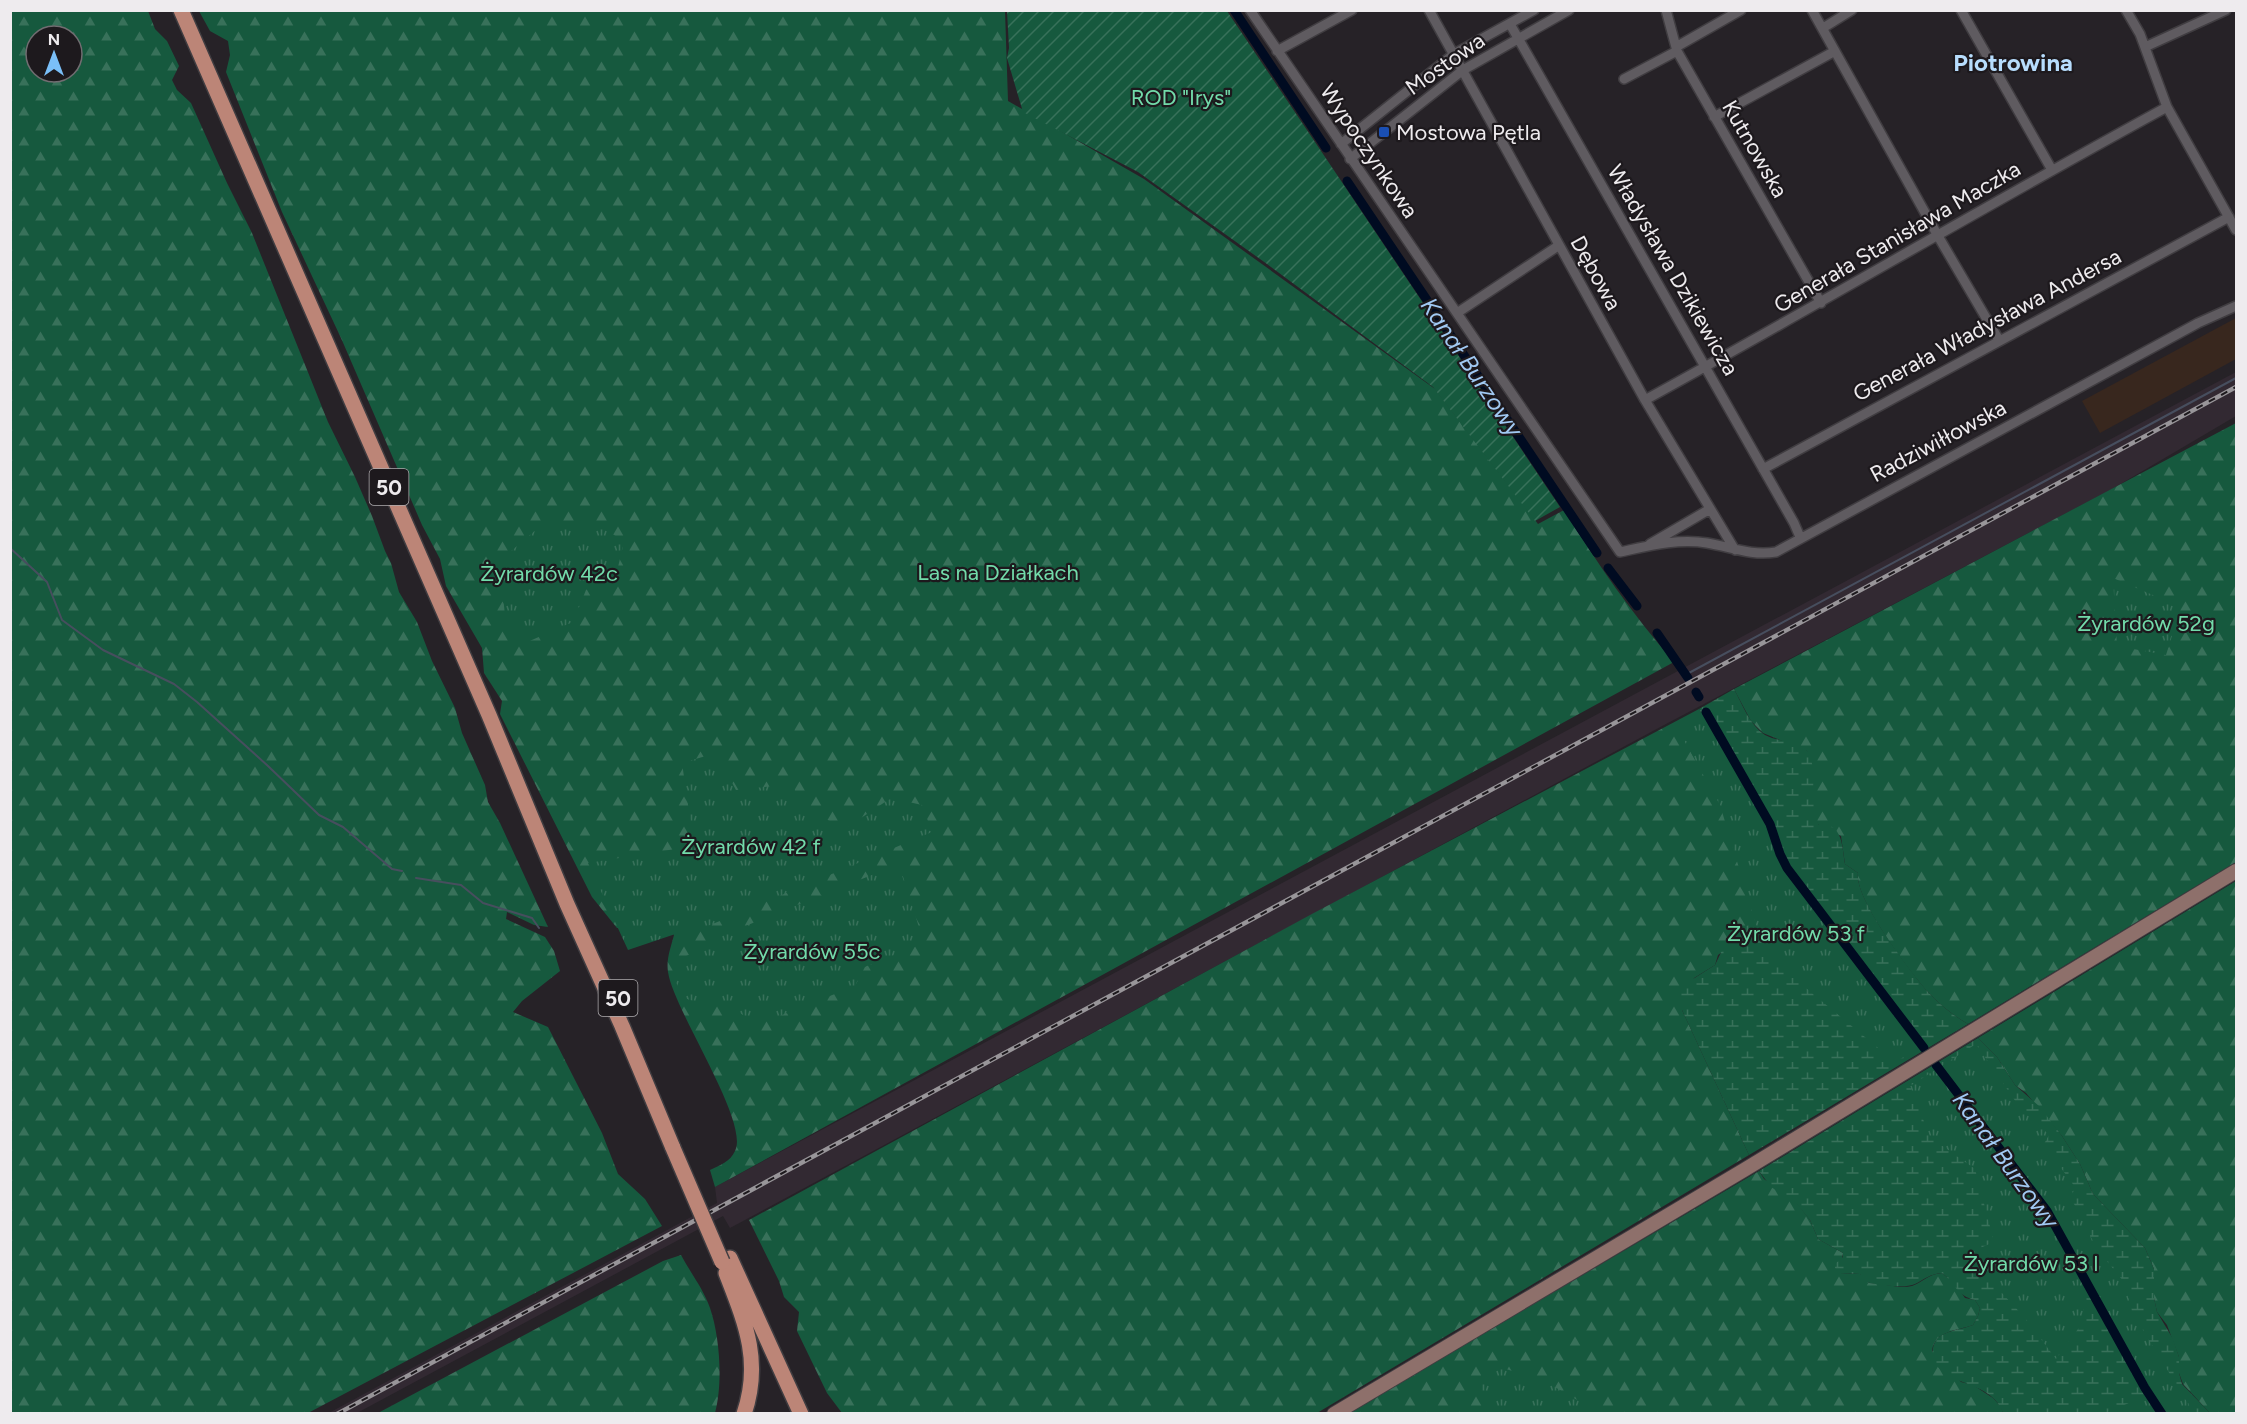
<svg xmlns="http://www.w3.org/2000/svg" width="2247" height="1424" viewBox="0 0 2247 1424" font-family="Figtree,sans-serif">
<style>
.industrial{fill:#38271e}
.built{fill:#322932}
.forest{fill:url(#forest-firs);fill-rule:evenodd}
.wetland{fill:url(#wetland-marsh)}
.park{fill:url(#park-tufts)}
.garden{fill:url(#garden-furrows)}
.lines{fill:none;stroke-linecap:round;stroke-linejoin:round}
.stream{stroke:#474e5e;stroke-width:2}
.canal{stroke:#000b21;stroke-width:9}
.street-casing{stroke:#403d41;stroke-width:12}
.secondary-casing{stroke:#403d41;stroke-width:16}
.primary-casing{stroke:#403d41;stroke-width:18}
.street{stroke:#5f5b60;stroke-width:9}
.secondary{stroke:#8e706b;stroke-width:14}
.primary{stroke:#bc8577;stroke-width:15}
.rail-casing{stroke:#989599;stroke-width:4.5}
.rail{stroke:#1d191d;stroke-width:2;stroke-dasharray:7;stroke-linecap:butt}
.primary-bridge-casing{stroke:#403d41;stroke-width:18;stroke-linecap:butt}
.primary-bridge{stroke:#bc8577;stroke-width:15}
.transit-dot{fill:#1a4fb4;stroke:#1d191d;stroke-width:2}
.labels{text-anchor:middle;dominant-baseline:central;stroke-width:4.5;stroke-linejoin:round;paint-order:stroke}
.shield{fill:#1d191d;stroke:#afacaf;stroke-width:1.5}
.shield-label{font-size:21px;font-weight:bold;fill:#eeebee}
.street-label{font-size:22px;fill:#eeebee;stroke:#1d191d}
.park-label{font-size:22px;fill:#72dbaa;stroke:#1d191d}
.poi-label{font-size:22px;fill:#eeebee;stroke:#1d191d;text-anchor:start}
.neighbourhood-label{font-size:24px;font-weight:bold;fill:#b7ddfd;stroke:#1d191d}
.water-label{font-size:24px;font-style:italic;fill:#a1c9f3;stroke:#1d191d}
</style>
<defs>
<pattern id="forest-firs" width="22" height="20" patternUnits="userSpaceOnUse" patternTransform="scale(1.5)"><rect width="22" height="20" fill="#16593e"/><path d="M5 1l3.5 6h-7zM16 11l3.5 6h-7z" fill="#38715a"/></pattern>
<pattern id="wetland-marsh" width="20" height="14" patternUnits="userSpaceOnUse" patternTransform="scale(1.5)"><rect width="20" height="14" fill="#16593e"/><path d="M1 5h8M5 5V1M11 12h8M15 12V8" fill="none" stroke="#38715a"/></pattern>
<pattern id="park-tufts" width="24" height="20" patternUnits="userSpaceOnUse" patternTransform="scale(1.5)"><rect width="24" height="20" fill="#16593e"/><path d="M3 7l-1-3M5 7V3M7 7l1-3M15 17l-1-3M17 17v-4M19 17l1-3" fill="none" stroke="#38715a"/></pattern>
<pattern id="garden-furrows" width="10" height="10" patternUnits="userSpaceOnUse" patternTransform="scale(1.5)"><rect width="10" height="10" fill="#16593e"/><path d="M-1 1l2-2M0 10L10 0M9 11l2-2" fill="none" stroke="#38715a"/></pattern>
</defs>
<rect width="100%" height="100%" fill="#262227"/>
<path class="industrial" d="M2236,318V359L2100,433L2082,401Z"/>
<path class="built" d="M2236,372V416L2112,489L1664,725L730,1228L723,1216L357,1413L327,1414L717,1203L715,1187Z"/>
<path class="forest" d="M10,11H148L155,29L167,41L179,66L172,80L177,90L191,103L227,183L252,233L328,422L355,477L372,516L385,551L391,563L399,592L417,622L432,661L455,708L462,733L485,785L488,802L500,823L548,927L534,925L507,912L506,919L545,937L554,951L560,971L522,1001L513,1012L548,1027L602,1133L618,1174L645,1199L662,1226L308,1413H11ZM36,36H72V72H36Z
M199,11H1005L1008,101L1144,179L1435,389L1538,524L1564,510C1597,563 1632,614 1674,662L715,1187L710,1170C720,1165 730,1162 735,1151C750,1122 674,1011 668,972C666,959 671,947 674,935L667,923L637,929L617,928L592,897L500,714L502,701L484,673L482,648L446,586L440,559L422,525L341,338L282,212L226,72L230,55L228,41L210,31Z
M2236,423V862L1968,1024C1954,1016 1939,1004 1928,992C1910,972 1854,898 1858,873L1845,864L1841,836C1835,833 1824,830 1819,825C1810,816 1813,768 1807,751L1763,733L1751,721L1734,689Z
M1699,709L1800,895L1718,955L1715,965L1694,978L1682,1010L1749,1155L1317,1413H842L827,1393L797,1331L799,1312L784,1297L779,1281L749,1220L1310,915Z
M2236,881V1413H2210L2183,1384L2179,1373V1357L2167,1325L2157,1312L2154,1298V1269L2145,1248L2093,1194L2080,1164L2062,1136L2026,1093L2015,1085L1997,1057L1978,1038Z
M1759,1171L1764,1179L1796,1202L1810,1220L1818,1239L1843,1253L1840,1273L1860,1274L1869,1283C1883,1283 1897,1289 1912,1286C1922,1283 1928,1274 1942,1273L1956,1285L1965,1298L1975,1300L1980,1308L1978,1316L1973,1325C1957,1331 1935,1330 1932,1351L1961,1382L1973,1385L1993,1398L2001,1407L2003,1413L1347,1414Z
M681,1255C690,1272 704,1290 710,1308C720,1337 723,1384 715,1413H378L663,1261Z"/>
<path class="wetland" d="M1734,689C1742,704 1750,725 1765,735C1777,742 1799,740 1808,752C1818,768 1809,804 1819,825C1843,822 1842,847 1845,864L1858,873C1854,898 1911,972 1928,992C1939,1004 1954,1016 1968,1024L1749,1155L1682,1010L1680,998L1682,986L1715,965L1726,942L1739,930L1752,923L1765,919L1704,718L1699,709Z
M1978,1038L1997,1057L2015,1085L2039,1106L2062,1136L2080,1164L2093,1194L2145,1248L2154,1269V1298L2157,1312L2173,1339L2179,1357V1373L2182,1384L2210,1413H2003C1992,1381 1951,1388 1933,1361C1929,1330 1951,1333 1973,1325L1978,1316L1980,1308L1975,1300C1957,1296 1955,1283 1942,1273C1930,1274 1925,1279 1915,1284C1905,1289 1874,1285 1863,1281L1860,1274L1840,1273L1835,1268L1836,1263L1843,1257V1253L1818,1239L1810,1220L1796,1203L1771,1187L1759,1171Z"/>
<path class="park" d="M594,521L624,542L618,567L586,590L573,622L525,643L506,624L503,597L510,552L545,522Z
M2113,578L2181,607L2166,655L2117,646Z
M1708,709L1791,867L1923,1046L1895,1062L1765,954L1720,805L1676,726Z
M716,753L736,790L793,784L800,808L846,828L891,798L922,805L932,832L703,928L702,925L628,950L588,863L694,846L682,763Z
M899,864L924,943L865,967L855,986L777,1017L750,1019L724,1004L711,1008L682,997L672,972L679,959L710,946L708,941Z
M1976,1044L2016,1102L2049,1135L2044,1144L2064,1164L2061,1168L2075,1187L2071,1198L2097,1249L2124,1282L2132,1312L2190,1407L2197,1413H2105L2153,1393L2089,1280L2081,1325L2056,1359L2025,1318L1966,1254L1994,1242L1975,1169L1930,1137L1910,1086Z
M1503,1368L1546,1382L1600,1413H1493L1482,1398L1481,1369Z"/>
<path class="garden" d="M1007,11H1227L1560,507L1535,521L1433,387L1267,264L1138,172L1023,112L1007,58L1009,48Z"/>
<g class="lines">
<path class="stream" d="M10,548L47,582L62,620L103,650L174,684L197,702L268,766L319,815L343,827L392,869L402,871
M1687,674L2236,378
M416,878L461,885L483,903L532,918L539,928"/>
<path class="canal" d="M1234,10L1326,148
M1347,181L1597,553
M1608,568L1637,606
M1657,633L1688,678
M1696,692L1699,697
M1706,712L1770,824L1780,854L1787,868L1924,1048
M1936,1065L2047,1211L2145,1388L2162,1414"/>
<defs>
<path id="street" d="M1250,10L1620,552C1648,546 1678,538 1707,543C1731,547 1751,556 1776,552L2198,323L2236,306
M1429,10L1645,400L1735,550
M1666,10L1677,51L1821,303
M1812,10L1938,236L1999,340
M1961,10L2052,170
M2126,10L2140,34L2167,107L2236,230
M1510,24L1794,523L1800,537
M1823,28L1852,10
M1676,47L1741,10
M2145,47L2226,10
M1277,51L1352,10
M1624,79L1677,51
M1714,117L1835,51
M1341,144L1454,54L1534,10
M1350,159L1463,70L1569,10
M1457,313L1558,246
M1645,400C1820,304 1992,202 2167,107
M1763,469L2229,217
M1650,544L1710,509"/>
<path id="secondary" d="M1334,1414L1744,1170L2236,871"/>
<path id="primary" d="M181,10L489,715L567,904L622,1026L673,1148
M730,1258L801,1414
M726,1273C745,1322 762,1361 744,1414"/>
</defs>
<use href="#street" class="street-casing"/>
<use href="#secondary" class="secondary-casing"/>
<use href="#primary" class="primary-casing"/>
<use href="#street" class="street"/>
<use href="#secondary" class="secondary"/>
<use href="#primary" class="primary"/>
<defs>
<path id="rail" d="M337,1414L2236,387"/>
</defs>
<use href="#rail" class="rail-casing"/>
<use href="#rail" class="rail"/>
<defs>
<path id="primary-bridge" d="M673,1148L722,1262"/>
</defs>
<use href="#primary-bridge" class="primary-bridge-casing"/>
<use href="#primary-bridge" class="primary-bridge"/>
</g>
<rect class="transit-dot" x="1378" y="126" width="12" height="12" rx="3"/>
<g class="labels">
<g class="shield">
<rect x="369.5" y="469" width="39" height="36" rx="4.5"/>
<rect x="598.5" y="980" width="39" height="36" rx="4.5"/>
</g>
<g class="shield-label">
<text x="389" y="487">50</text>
<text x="618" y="998">50</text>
</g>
<g class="street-label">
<text transform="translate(1445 64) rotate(-35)">Mostowa</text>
<text transform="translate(1755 149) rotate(60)">Kutnowska</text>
<text transform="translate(1369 151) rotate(56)">Wypoczynkowa</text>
<text transform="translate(1897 237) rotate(-30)">Generała Stanisława Maczka</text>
<text transform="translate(1673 270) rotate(60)">Władysława Dzikiewicza</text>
<text transform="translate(1596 273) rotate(61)">Dębowa</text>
<text transform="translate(1987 325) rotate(-28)">Generała Władysława Andersa</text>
<text transform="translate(1938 441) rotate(-28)">Radziwiłłowska</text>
</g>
<g class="park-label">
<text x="1181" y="97">ROD "Irys"</text>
<text x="998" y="572">Las na Działkach</text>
<text x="549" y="573">Żyrardów 42c</text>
<text x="2146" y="623">Żyrardów 52g</text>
<text x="751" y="846">Żyrardów 42 f</text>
<text x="1796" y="933">Żyrardów 53 f</text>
<text x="812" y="951">Żyrardów 55c</text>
<text x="2031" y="1263">Żyrardów 53 l</text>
</g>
<g class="poi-label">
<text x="1396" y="132">Mostowa Pętla</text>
</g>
<g class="neighbourhood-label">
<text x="2013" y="62">Piotrowina</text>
</g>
<g class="water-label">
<text transform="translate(1472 367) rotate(56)">Kanał Burzowy</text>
<text transform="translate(2006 1160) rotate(54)">Kanał Burzowy</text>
</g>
</g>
<rect width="2247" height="1424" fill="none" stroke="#eeebee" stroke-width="24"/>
<g transform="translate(54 54)"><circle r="28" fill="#1d191d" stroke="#716d71" stroke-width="1.5"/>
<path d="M0-4.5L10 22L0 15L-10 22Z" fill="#7abff8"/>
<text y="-9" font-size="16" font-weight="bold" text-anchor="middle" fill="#eeebee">N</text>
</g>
</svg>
